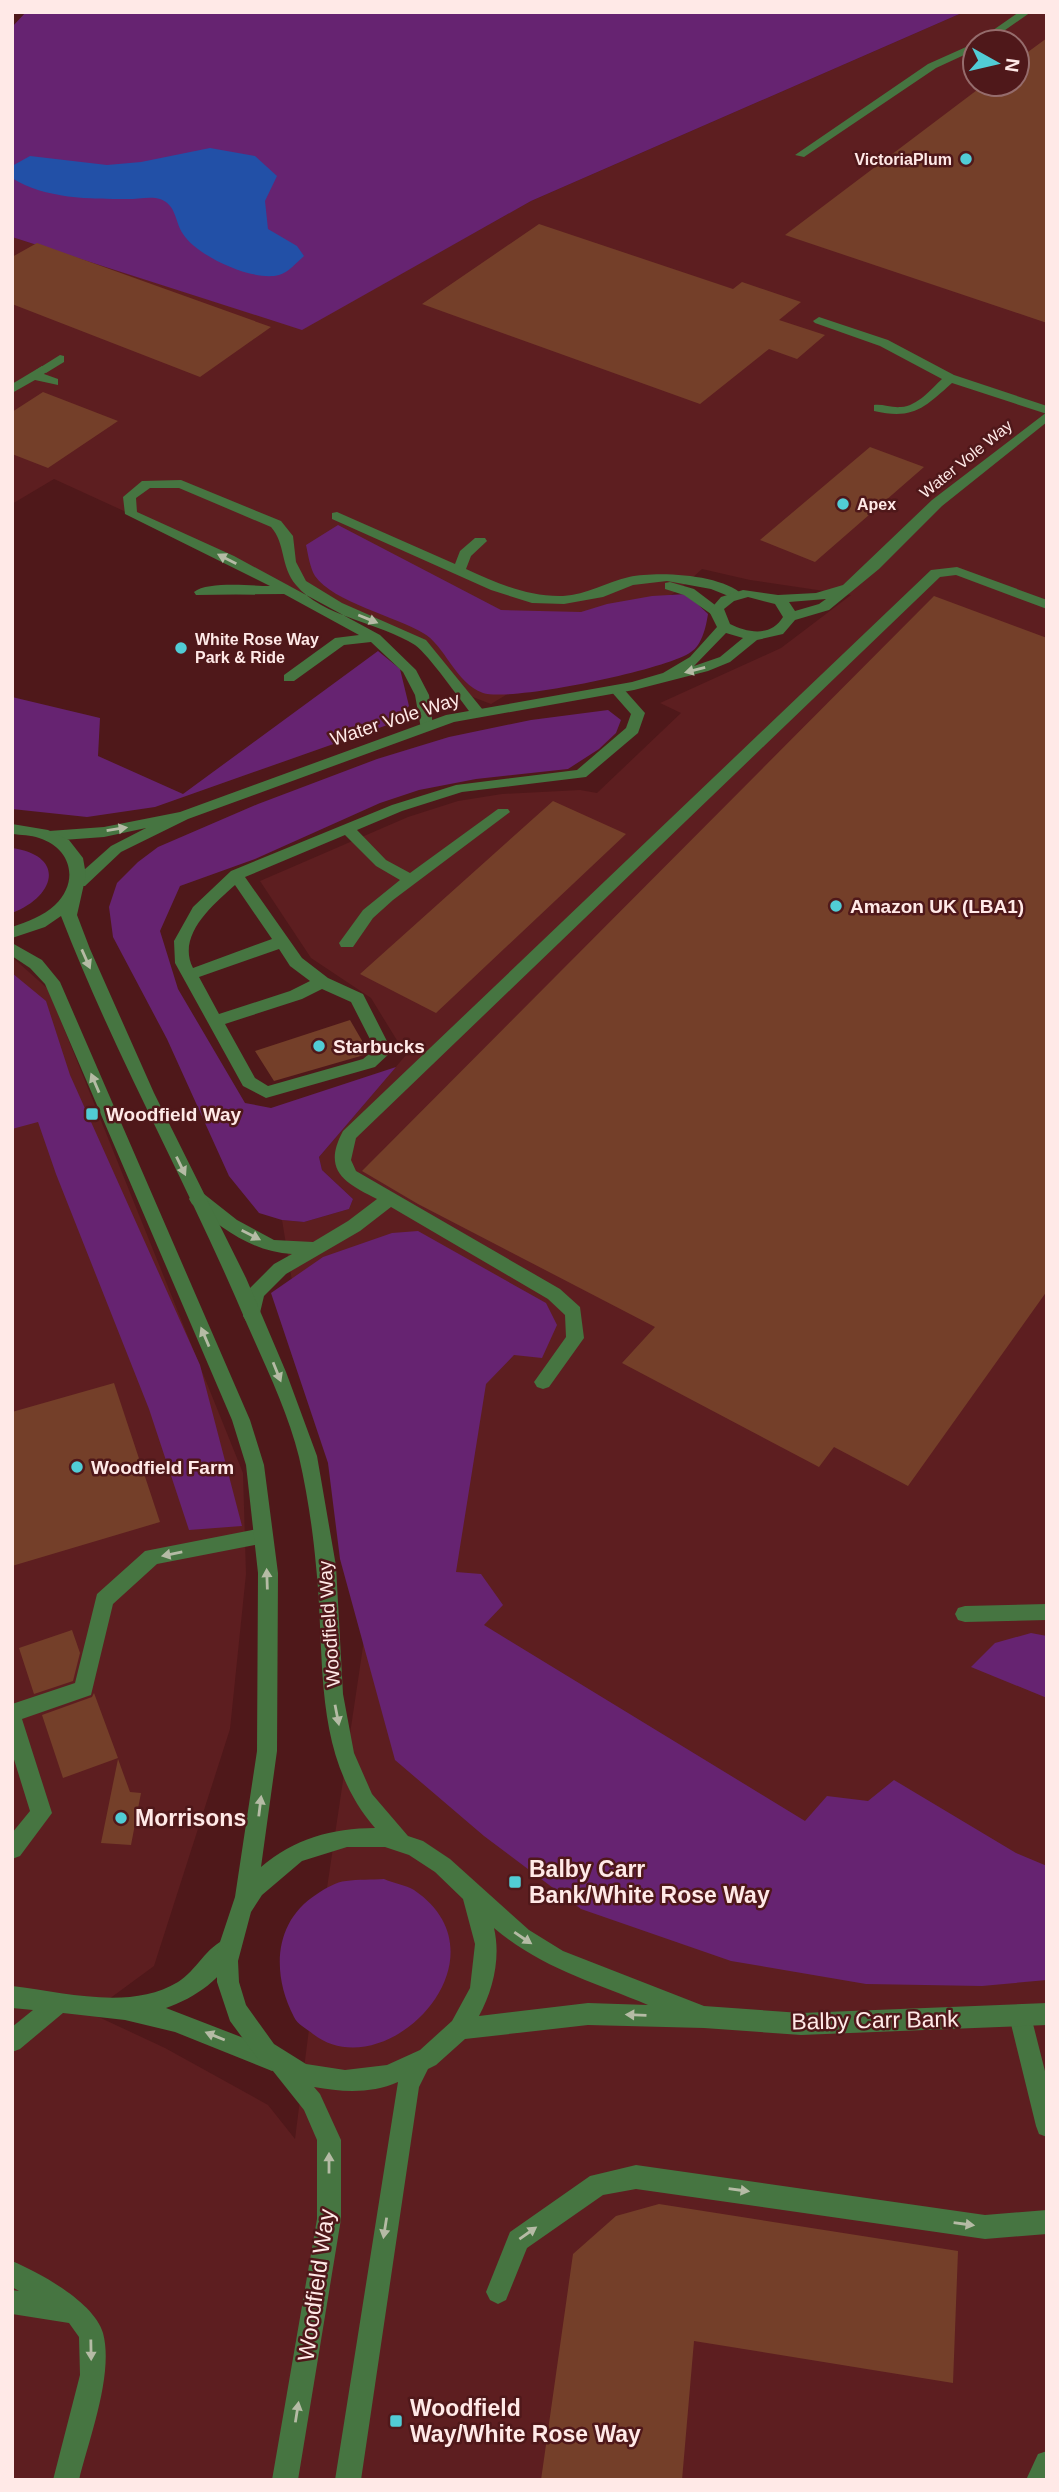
<svg xmlns="http://www.w3.org/2000/svg" width="1059" height="2492" viewBox="0 0 1059 2492" font-family="Arial,sans-serif">
<style>
.built{fill:#5d1e20;fill-rule:evenodd}
.green{fill:#662371}
.water{fill:#2250a7}
.building{fill:#743f29}
.lines{fill:none;stroke-linecap:round;stroke-linejoin:round}
.service{fill:#467541;fill-rule:evenodd}
.minor{fill:#467541;fill-rule:evenodd}
.tertiary{fill:#467541;fill-rule:evenodd}
.oneway{fill:#b5bba5}
.poi-dot{fill:#51ccd5;stroke:#4f181a;stroke-width:2.5}
.labels{text-anchor:middle;dominant-baseline:central;stroke-width:5;stroke-linejoin:round;paint-order:stroke}
.far-poi-label{font-size:16px;font-weight:bold;fill:#ffe9e7;stroke:#4f181a;text-anchor:start}
.far-street-label{font-size:16px;fill:#ffe9e7;stroke:#4f181a}
.street-label{font-size:19px;fill:#ffe9e7;stroke:#4f181a}
.poi-label{font-size:19px;font-weight:bold;fill:#ffe9e7;stroke:#4f181a;text-anchor:start}
.near-poi-label{font-size:23px;font-weight:bold;fill:#ffe9e7;stroke:#4f181a;text-anchor:start}
.near-street-label{font-size:23px;fill:#ffe9e7;stroke:#4f181a}
</style>
<rect width="100%" height="100%" fill="#4f181a"/>
<path class="built" d="M964,12H1047V2480H12V957L48,989L243,1473L246,1574L230,1729L154,1966L90,2013L165,2048L268,2105L295,2139L327,1888L364,1640L296,1305L282,1220L304,1222L349,1209L353,1199L322,1170L319,1157L406,1055L371,998L311,958L260,881L408,817L458,801L502,794L580,790L597,793L681,713L660,703L781,648L851,595L750,580L702,569L679,590L491,704L452,689L421,647L54,479L12,504V237L302,329L531,201ZM975,42H1017V84H975Z"/>
<path class="green" d="M26,12H964L531,201L302,330L12,237V27Z
M338,525L501,610L581,612L607,604L652,596L687,594L708,614C706,627 702,645 691,652C666,670 511,702 483,693C455,683 445,645 423,633C397,617 333,602 315,576C310,568 308,554 306,545Z
M378,651L400,669L409,706L393,723L155,807L87,817L12,809V697L100,718L98,756L183,794Z
M608,710L621,720L616,733L599,749L568,769L476,779L419,790L380,803L255,859L180,886L160,931L178,989L245,1103L271,1108L396,1067L319,1157L322,1170L353,1199L349,1209L304,1222L282,1220L259,1213L229,1176L167,1039L113,937L109,907L117,883L138,862L158,847L258,804L377,759L449,737L531,720Z
M12,848C67,856 55,897 12,913Z
M12,973L46,1001L70,1075L200,1365L242,1526L189,1530L149,1409L56,1174L38,1122L12,1129Z
M418,1231L546,1303L557,1325L542,1358L514,1355L486,1384L456,1572L481,1574L503,1605L484,1625L805,1821L827,1796L868,1801L894,1780L1016,1853L1047,1866V1980L982,1986L866,1984L731,1961L581,1909L484,1836L395,1760L340,1559L328,1463L271,1293L323,1257L392,1233Z
M1031,1633L1047,1636V1698L971,1667L995,1643Z
M384,1879C393,1883 406,1885 414,1890C514,1958 385,2090 313,2034C307,2029 297,2024 294,2017C271,1973 274,1921 317,1894C326,1888 336,1882 346,1881C358,1879 372,1880 384,1879Z"/>
<path class="water" d="M210,148L255,156L277,176L265,201L268,229L297,246L304,256C297,262 288,273 279,275C253,282 197,256 183,234C175,223 177,205 160,199C152,196 137,199 128,199C90,199 45,199 12,178V166L30,156L107,165L141,162Z"/>
<path class="building" d="M1047,38V323L785,235L985,84H1017V60Z
M539,224L733,289L742,282L801,302L779,320L825,335L797,359L769,349L700,404L422,304Z
M37,243L271,327L200,377L12,304V257Z
M43,392L118,421L48,468L12,454V412Z
M870,447L924,467L815,562L760,540Z
M934,596L1047,638V1291L908,1486L834,1447L819,1467L622,1363L655,1327L418,1204L362,1171Z
M553,801L626,834L436,1013L360,974Z
M350,1020L368,1051L364,1055L274,1081L255,1051Z
M114,1383L160,1522L12,1566V1412Z
M72,1630L80,1653L73,1681L34,1694L19,1648Z
M94,1693L118,1758L63,1778L42,1715L92,1697Z
M118,1759L130,1792L141,1793L131,1845L101,1843Z
M659,2204L958,2251L953,2383L694,2341L682,2480H541L573,2254L616,2216Z"/>
<g class="lines">
<path class="service" d="M1019,12H1031L988,42H976Z
M975,43V50L936,68L804,157L795,155L928,64Z
M819,317L888,340L954,375L1047,406V414L952,383C924,408 913,420 874,411V405C883,404 892,408 901,407C918,406 931,389 942,379L880,346L815,323L813,321Z
M60,355L64,356V362L46,373L36,370Z
M181,480L281,521L293,536L296,562L306,581L342,603L426,640L483,710V716H473C460,700 429,655 415,645C381,623 322,617 296,585C280,566 286,544 271,527L179,488H150L136,498L137,512L234,556L380,635L416,670L429,695L433,726L426,730L421,729L415,695L403,672L371,642L344,645L294,681H284V675L335,638L359,635L284,594L196,595L194,592C208,581 252,586 270,586L125,514L123,497L142,481Z
M337,512L455,564L460,551L475,538H485L487,541L471,556L466,569C497,583 527,597 563,596C587,595 606,582 629,577C658,571 721,574 743,595L736,599L711,589L667,581L633,585L603,597L564,604L532,603L491,590L332,519V513Z
M957,567L1047,600V609L956,575L940,577L356,1138L351,1160L356,1171L560,1289L580,1307L584,1338L549,1387L543,1389L537,1387L534,1382L566,1337L565,1315L548,1299L391,1207L360,1231L286,1274L264,1296L258,1321H246L243,1316L250,1288L274,1264L292,1254C252,1252 222,1228 192,1204L189,1199L192,1194H204L237,1220L274,1240L313,1242L348,1221L377,1199C344,1183 322,1170 343,1131L931,570Z
M670,582L694,589L723,611L716,615L711,614L684,595L665,589V583Z
M616,685L621,686L645,713L638,733L586,777L462,792L402,811L357,830L386,860L410,873L498,809H508L510,812L393,900L373,918L353,947H341L339,943L363,910L400,880L376,866L345,835L245,877L302,958L328,978L363,994L392,1051L375,1067L266,1098L243,1086L175,963L174,941L193,907L231,871L392,805L456,785L577,770L626,728L631,714L609,689ZM235,885L272,939L193,968C176,935 214,904 235,885ZM279,949L290,966L310,981L290,991L219,1014L199,977ZM322,989L351,1002L375,1049L363,1059L268,1086L255,1078L225,1024L302,999Z
M263,1528L270,1530L273,1536L270,1542L157,1564L113,1604L91,1695L22,1719L52,1813L20,1856L12,1859V1833L30,1811L12,1753V1704L75,1683L97,1594L145,1551Z
M1047,1604V1620L965,1622L958,1620L955,1614L958,1608L965,1606Z
M226,1939L234,1942L237,1949C224,1978 195,1998 166,2008L280,2052L283,2060L280,2068L272,2071L175,2032L125,2020L63,2013L20,2049L12,2052V2027L33,2010L12,2008V1986C64,1992 130,2011 178,1982C196,1971 207,1946 226,1939Z
M1020,2005L1028,2008L1031,2016L1047,2079V2137L1039,2134L1036,2126L1009,2016L1012,2008Z
M636,2165L985,2215L1047,2210V2234L985,2239L636,2189L603,2195L527,2248L506,2300L498,2304L490,2300L486,2292L510,2232L590,2176Z
M12,2261C40,2273 94,2302 103,2333C114,2374 89,2439 79,2480H53L80,2375L79,2337L69,2323L12,2314V2290L19,2291L12,2287Z
M1047,2451V2480H1026L1038,2454Z"/>
<path class="minor" d="M42,366L48,370L44,374L58,379V385L35,380L12,393V384Z
M1047,412V422L942,506L879,569L829,610L795,620L783,634L757,640L730,662L708,671L634,690L454,722L188,819L121,852L85,886H75L72,882L75,878L111,846L146,828L104,837L49,841L42,836L49,831L104,827L180,812L446,715L632,682L663,673L690,657L717,627L709,611L721,597L743,590L778,595L816,593L843,585L932,500ZM748,597L775,604L783,617C771,637 748,633 730,624L724,609L734,601ZM826,599L819,604L795,611L789,602ZM726,633L743,638L720,657L694,666Z"/>
<path class="tertiary" d="M12,824L48,830L69,840L83,858L86,875L77,915L90,949L154,1093L246,1278L286,1372L317,1456L336,1566L343,1694L354,1753L372,1794L408,1836L423,1841L450,1859L529,1930L563,1951L704,2006L801,2013L1047,2003V2025L801,2035L704,2028L588,2025L465,2039L436,2065L428,2069L419,2087L361,2480H335L398,2082C371,2094 342,2092 314,2087L320,2094L341,2140V2219L298,2480H272L317,2219V2140L304,2110L269,2066L258,2059L230,2021L217,1982V1951L235,1897L257,1751L258,1573L246,1465L232,1420L45,984L30,968L12,956V943L42,960L60,982L250,1420L264,1465L278,1573L277,1751L261,1867C294,1839 332,1828 375,1828C311,1754 326,1657 316,1566C313,1531 307,1492 299,1457C288,1412 266,1367 247,1324C189,1186 115,1056 61,916L45,927L12,938V927C27,922 43,916 55,905C80,881 71,848 39,838C31,835 21,835 12,834ZM347,1847H385L409,1855L435,1872L463,1899L475,1944L470,1988L452,2021L420,2050L387,2065L345,2070L306,2064L274,2044L246,2005L239,1982L238,1961L251,1912L262,1895L302,1861ZM494,1928C541,1968 593,1982 648,2005L588,2003L479,2016C493,1990 501,1958 494,1928Z"/>
</g>
<defs><path id="oneway-solid" d="M-6-.8H1V-3.2L6.5 0L1 3.2V.8H-6Z" transform="scale(1.75)"/></defs>
<g class="oneway">
<use href="#oneway-solid" transform="translate(227 559) rotate(-153)"/>
<use href="#oneway-solid" transform="translate(368 619) rotate(22)"/>
<use href="#oneway-solid" transform="translate(695 670) rotate(166)"/>
<use href="#oneway-solid" transform="translate(117 829) rotate(-9)"/>
<use href="#oneway-solid" transform="translate(86 959) rotate(66)"/>
<use href="#oneway-solid" transform="translate(95 1083) rotate(-113)"/>
<use href="#oneway-solid" transform="translate(181 1166) rotate(64)"/>
<use href="#oneway-solid" transform="translate(251 1235) rotate(27)"/>
<use href="#oneway-solid" transform="translate(205 1337) rotate(-113)"/>
<use href="#oneway-solid" transform="translate(277 1372) rotate(68)"/>
<use href="#oneway-solid" transform="translate(172 1554) rotate(169)"/>
<use href="#oneway-solid" transform="translate(267 1579) rotate(-92)"/>
<use href="#oneway-solid" transform="translate(337 1715) rotate(79)"/>
<use href="#oneway-solid" transform="translate(260 1806) rotate(-83)"/>
<use href="#oneway-solid" transform="translate(523 1938) rotate(34)"/>
<use href="#oneway-solid" transform="translate(636 2015) rotate(-178)"/>
<use href="#oneway-solid" transform="translate(215 2036) rotate(-158)"/>
<use href="#oneway-solid" transform="translate(329 2163) rotate(-90)"/>
<use href="#oneway-solid" transform="translate(739 2190) rotate(8)"/>
<use href="#oneway-solid" transform="translate(964 2224) rotate(8)"/>
<use href="#oneway-solid" transform="translate(385 2228) rotate(99)"/>
<use href="#oneway-solid" transform="translate(528 2233) rotate(-35)"/>
<use href="#oneway-solid" transform="translate(91 2350) rotate(89)"/>
<use href="#oneway-solid" transform="translate(297 2412) rotate(-81)"/>
</g>
<g class="poi-dot">
<circle cx="966" cy="159" r="7"/>
<circle cx="843" cy="504" r="7"/>
<circle cx="181" cy="648" r="7"/>
<circle cx="836" cy="906" r="7"/>
<circle cx="319" cy="1046" r="7"/>
<rect x="85" y="1107" width="14" height="14" rx="3.5"/>
<circle cx="77" cy="1467" r="7"/>
<circle cx="121" cy="1818" r="7"/>
<rect x="508" y="1875" width="14" height="14" rx="3.5"/>
<rect x="389" y="2414" width="14" height="14" rx="3.5"/>
</g>
<g class="labels">
<g class="far-poi-label">
<text x="952" y="159" text-anchor="end">VictoriaPlum</text>
<text x="857" y="504">Apex</text>
<text x="195" y="639">White Rose Way<tspan x="195" dy="18">Park &amp; Ride</tspan></text>
</g>
<g class="far-street-label">
<text transform="translate(966 459) rotate(-39)">Water Vole Way</text>
</g>
<g class="street-label">
<text transform="translate(395 719) rotate(-18)">Water Vole Way</text>
<text transform="translate(329 1624) rotate(-94)">Woodfield Way</text>
</g>
<g class="poi-label">
<text x="850" y="906">Amazon UK (LBA1)</text>
<text x="333" y="1046">Starbucks</text>
<text x="106" y="1114">Woodfield Way</text>
<text x="91" y="1467">Woodfield Farm</text>
</g>
<g class="near-poi-label">
<text x="135" y="1818">Morrisons</text>
<text x="529" y="1869">Balby Carr<tspan x="529" dy="26">Bank/White Rose Way</tspan></text>
<text x="410" y="2408">Woodfield<tspan x="410" dy="26">Way/White Rose Way</tspan></text>
</g>
<g class="near-street-label">
<text transform="translate(875 2020) rotate(-1)">Balby Carr Bank</text>
<text transform="translate(316 2285) rotate(-82)">Woodfield Way</text>
</g>
</g>
<rect width="1059" height="2492" fill="none" stroke="#ffe9e7" stroke-width="28"/>
<g transform="translate(996 63) rotate(98)"><circle r="33" fill="#4f181a" stroke="#956c6c" stroke-width="2"/>
<path d="M0-5L12 26L0 18L-12 26Z" fill="#51ccd5"/>
<text y="-10" font-size="19" font-weight="bold" text-anchor="middle" fill="#ffe9e7">N</text>
</g>
</svg>
